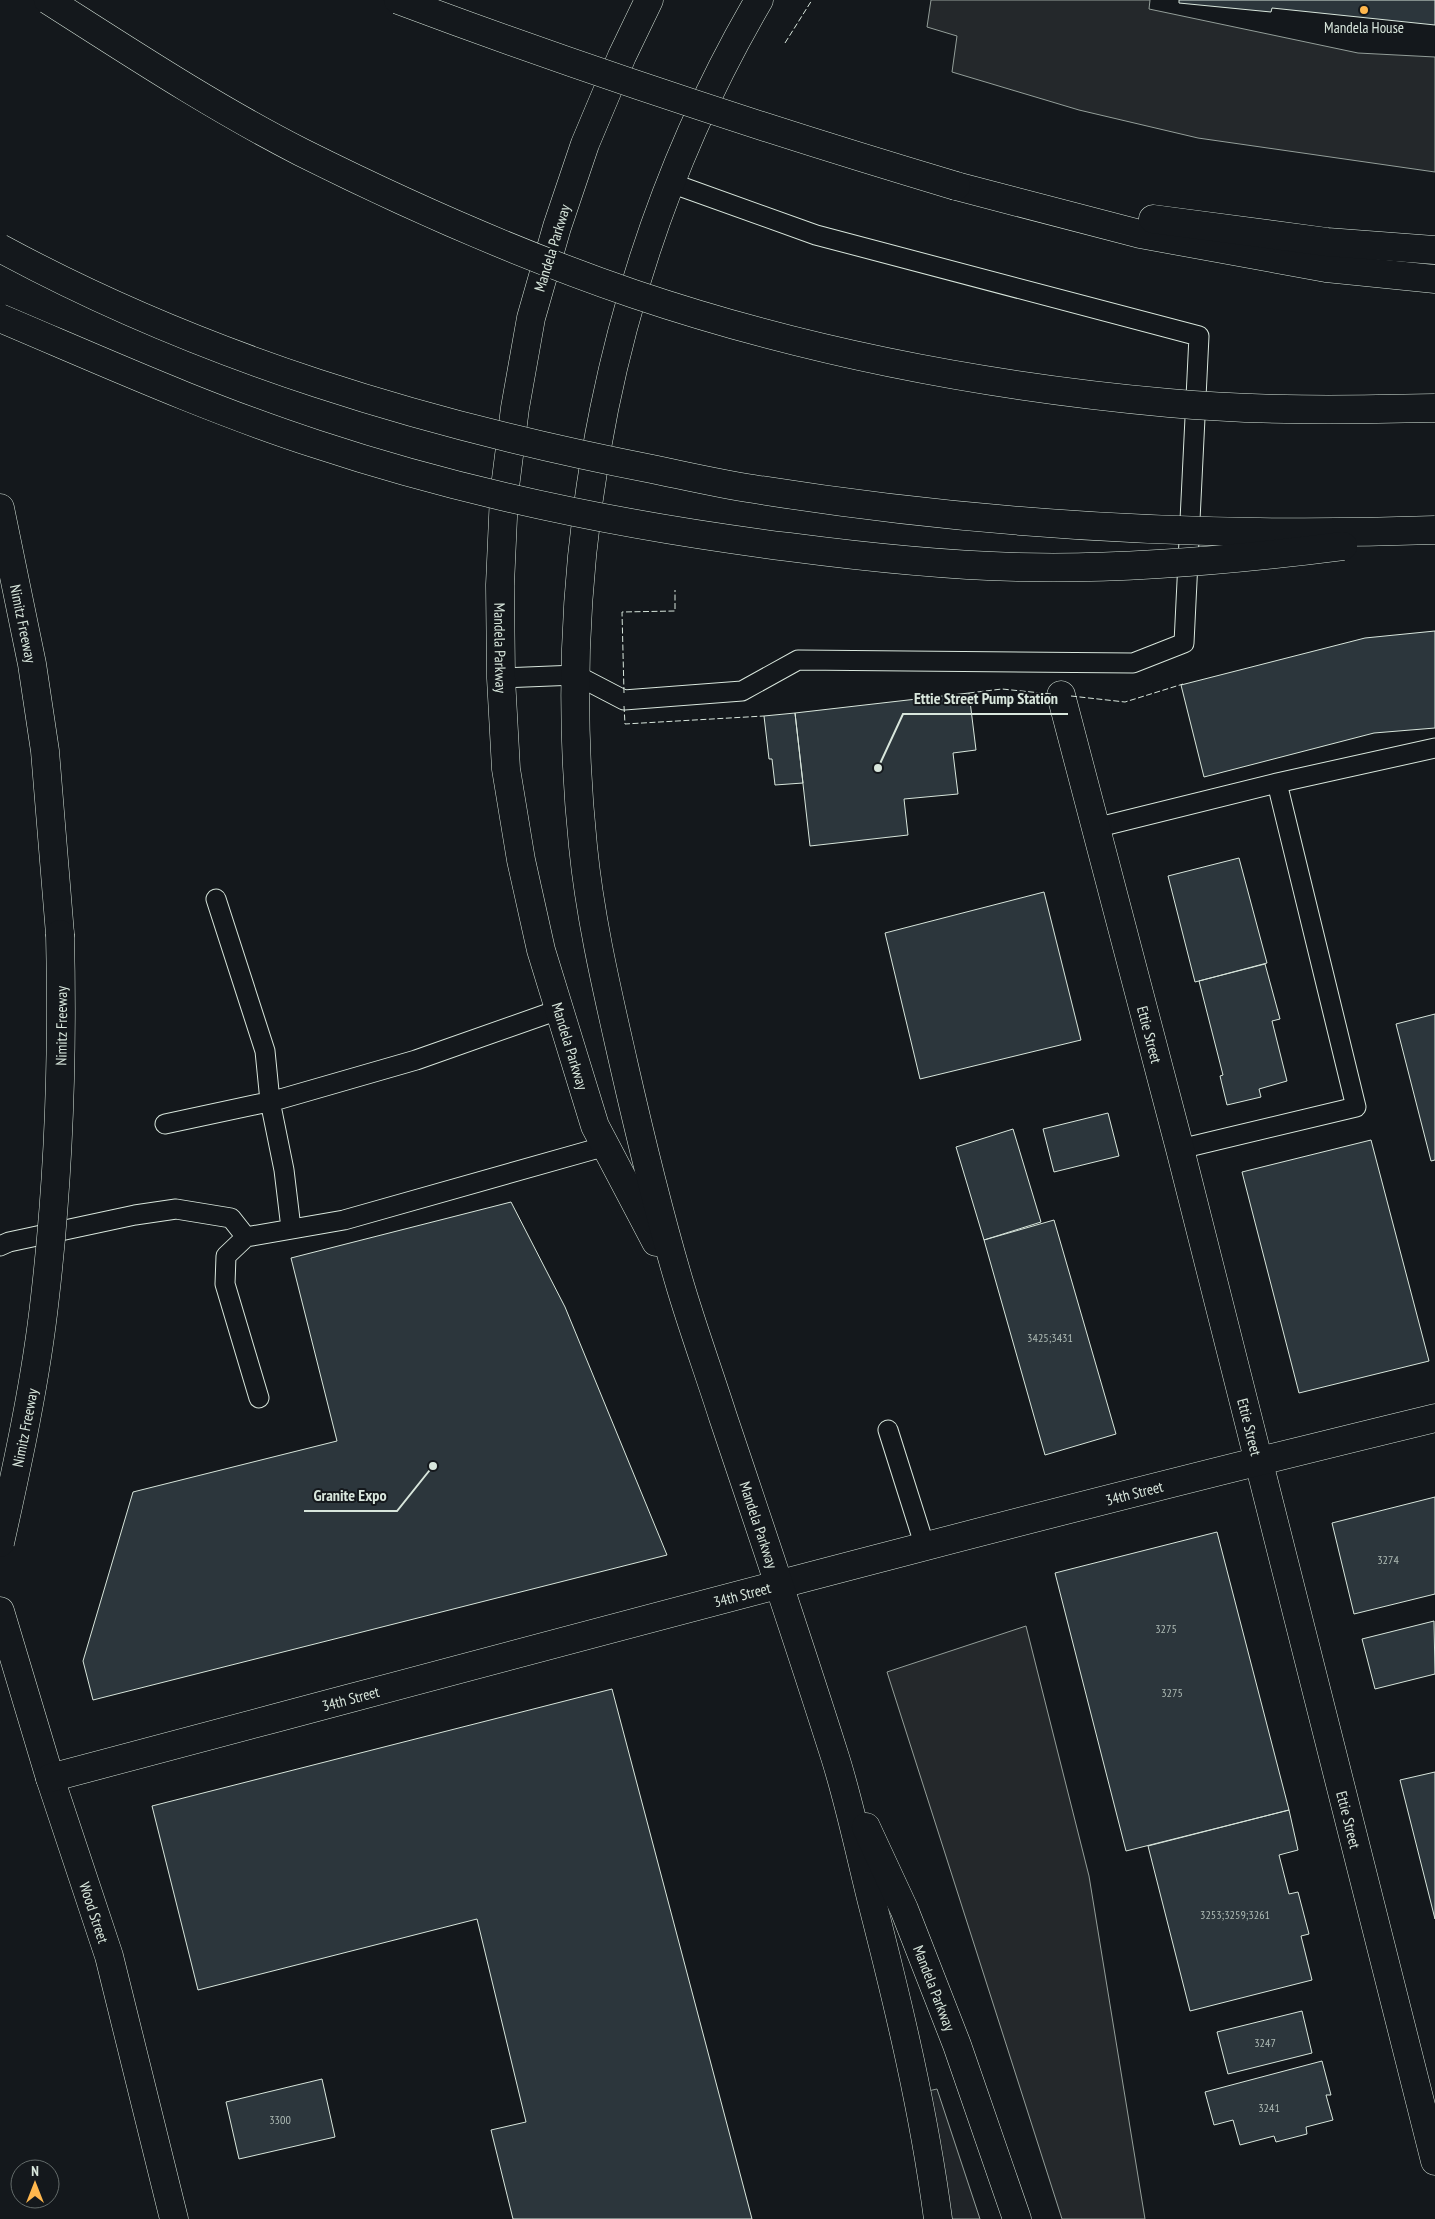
<svg xmlns="http://www.w3.org/2000/svg" width="1435" height="2219" viewBox="0 0 1435 2219" font-family="'PT Sans Narrow',sans-serif">
<style>
.green{fill:#202428;stroke:#939e99}
.parking{fill:#24282b;stroke:#939e99}
.building{fill:#2c363c;stroke:#d8e6dc}
.lines{fill:none;stroke-linecap:round;stroke-linejoin:round}
.lane-casing{stroke:#d8e6dc;stroke-width:21}
.street-casing{stroke:#d8e6dc;stroke-width:29}
.secondary-casing{stroke:#d8e6dc;stroke-width:29}
.highway-casing{stroke:#d8e6dc;stroke-width:29}
.lane{stroke:#14181c;stroke-width:19}
.street{stroke:#14181c;stroke-width:28}
.secondary{stroke:#14181c;stroke-width:28}
.highway{stroke:#14181c;stroke-width:28}
.highway-bridge-casing{stroke:#d8e6dc;stroke-width:29;stroke-linecap:butt}
.highway-bridge{stroke:#14181c;stroke-width:28}
.fence{stroke:#d8e6dc;stroke-width:1;stroke-dasharray:6 2.5;stroke-linecap:butt}
.poi-dot{fill:#ffb74d;stroke:#14181c;stroke-width:2}
.labels{text-anchor:middle;dominant-baseline:central;stroke-width:4;stroke-linejoin:round;paint-order:stroke}
.number-label{font-size:12px;fill:#adbab4}
.poi-label{font-size:15px;fill:#d8e6dc;stroke:#14181c}
.street-label{font-size:15px;fill:#d8e6dc;stroke:#14181c}
.leader{fill:none;stroke:#d8e6dc;stroke-width:2}
.callout-dot{fill:#d8e6dc;stroke:#14181c;stroke-width:2}
.callout-label{font-size:16px;text-anchor:middle;font-weight:bold;fill:#d8e6dc;stroke:#14181c;stroke-width:4;stroke-linejoin:round;paint-order:stroke}
</style>
<rect width="100%" height="100%" fill="#14181c"/>
<path class="green" d="M937,2089L980,2219H950L928,2091Z"/>
<path class="parking" d="M931,0H1150L1149,9L1358,53L1435,57V172L1198,138L1079,110L952,72L957,36L927,27Z
M1026,1626L1089,1876L1145,2219H1062L887,1672Z"/>
<path class="building" d="M1179,0H1435V25L1272,8L1271,12L1179,3Z
M1435,631V728L1374,733L1204,777L1181,685L1365,638Z
M969,693L976,750L953,753L958,794L904,799L908,835L810,846L795,713Z
M795,713L803,783L775,785L772,759H769L764,716Z
M1239,858L1267,963L1195,982L1168,876Z
M1044,892L1081,1040L920,1079L885,933Z
M1265,964L1280,1019L1272,1021L1287,1081L1259,1089L1261,1097L1227,1105L1220,1076L1223,1075L1199,981Z
M1435,1014V1160L1431,1161L1396,1024Z
M1108,1113L1119,1156L1054,1172L1043,1129Z
M1013,1129L1041,1222L984,1240L956,1147Z
M1371,1140L1429,1361L1299,1393L1242,1172Z
M511,1202L565,1307L667,1555L93,1700L83,1661L133,1492L337,1441L291,1258Z
M1054,1220L1116,1434L1045,1455L984,1240Z
M1435,1497V1594L1354,1614L1332,1523Z
M1217,1532L1289,1810L1126,1851L1055,1573Z
M1434,1621L1435,1674L1375,1689L1362,1639Z
M612,1689L752,2219H513L491,2130L526,2122L477,1919L198,1990L152,1806Z
M1435,1772V1919L1400,1780Z
M1289,1810L1298,1850L1279,1855L1289,1894L1298,1892L1309,1934L1301,1936L1312,1980L1190,2011L1148,1846Z
M1302,2011L1312,2053L1228,2074L1217,2032Z
M1322,2061L1331,2095H1326L1333,2120L1306,2127L1307,2134L1276,2142L1274,2136L1240,2145L1233,2120L1214,2125L1205,2092Z
M322,2079L335,2137L239,2159L226,2102Z"/>
<g class="lines">
<defs>
<path id="lane" d="M501,678L576,675L624,700L742,691L798,660L1133,663L1184,643L1199,336L816,235L671,183
M1277,783L1435,748
M1095,828L1277,783L1356,1107L1180,1149
M216,899L265,1051L270,1101L284,1170L291,1228
M165,1124L277,1100L416,1060L558,1010
M0,1246L9,1242L135,1215L176,1209L231,1218L246,1237
M259,1398L225,1284L226,1256L246,1237L344,1220L606,1146
M888,1430L925,1547"/>
<g id="street">
<path id="s1" d="M1061,695L1180,1149L1435,2161"/>
<path id="s2" d="M0,1611L50,1778L109,1956L174,2219"/>
<path id="s3" d="M50,1778C511,1656 972,1530 1435,1418"/>
</g>
<g id="secondary">
<path id="s4" d="M649,0L622,56L585,144L557,227L531,318L515,408L504,495L500,585L501,678L506,769L521,860L541,950L595,1126L656,1242"/>
<path id="s5" d="M759,0C611,253 553,555 583,846C590,918 607,990 623,1061C640,1136 658,1211 680,1285C693,1329 709,1373 723,1417C761,1530 799,1643 835,1757C850,1805 860,1854 872,1902C899,2007 924,2112 938,2219"/>
<path id="s6" d="M866,1827L904,1909L957,2045L1017,2219"/>
</g>
<g id="highway">
<path d="M956,186L1140,234L1326,268L1435,279"/>
<path d="M1153,219L1327,242L1435,250"/>
<path id="s7" d="M0,508L32,664L45,751L60,934"/>
</g>
</defs>
<use href="#lane" class="lane-casing"/>
<use href="#street" class="street-casing"/>
<use href="#secondary" class="secondary-casing"/>
<use href="#highway" class="highway-casing"/>
<use href="#lane" class="lane"/>
<use href="#street" class="street"/>
<use href="#secondary" class="secondary"/>
<use href="#highway" class="highway"/>
<defs>
<g id="highway-bridge">
<path d="M48,0C131,53 213,107 301,152C409,206 520,255 634,294C806,352 989,387 1169,403C1257,411 1346,410 1435,408"/>
<path d="M398,0C582,69 768,130 956,186"/>
<path d="M0,248C203,358 426,425 652,469C686,476 720,484 754,489C978,525 1208,538 1435,530"/>
<path d="M0,318C104,362 208,409 316,444C470,495 629,527 789,547C865,557 941,565 1017,567C1126,570 1235,560 1343,546"/>
<path id="s8" d="M0,1543C18,1462 36,1380 45,1297C59,1176 63,1056 60,934"/>
</g>
</defs>
<use href="#highway-bridge" class="highway-bridge-casing"/>
<use href="#highway-bridge" class="highway-bridge"/>
<path class="fence" d="M785,43L812,0
M624,693L622,612L675,611V590
M969,693L1002,689L1051,694
M1071,696L1125,702L1183,684
M624,706L625,724L764,716"/>
</g>
<circle class="poi-dot" cx="1364" cy="10" r="5"/>
<g class="labels">
<g class="number-label">
<text x="1050" y="1337">3425;3431</text>
<text x="1388" y="1559">3274</text>
<text x="1166" y="1628">3275</text>
<text x="1172" y="1692">3275</text>
<text x="1235" y="1914">3253;3259;3261</text>
<text x="1265" y="2042">3247</text>
<text x="1269" y="2107">3241</text>
<text x="280" y="2119">3300</text>
</g>
<g class="poi-label">
<text x="1364" y="27">Mandela House</text>
</g>
<g class="street-label">
<text transform="translate(552 248) rotate(-73)">Mandela Parkway</text>
<text stroke="none"><textPath href="#s7" startOffset="118">Nimitz Freeway</textPath></text>
<text stroke="none"><textPath href="#s4" startOffset="672">Mandela Parkway</textPath></text>
<text stroke="none"><textPath href="#s8" startOffset="522">Nimitz Freeway</textPath></text>
<text stroke="none"><textPath href="#s1" startOffset="351">Ettie Street</textPath></text>
<text stroke="none"><textPath href="#s4" startOffset="1078">Mandela Parkway</textPath></text>
<text stroke="none"><textPath href="#s8" startOffset="118">Nimitz Freeway</textPath></text>
<text stroke="none"><textPath href="#s1" startOffset="756">Ettie Street</textPath></text>
<text stroke="none"><textPath href="#s3" startOffset="1121">34th Street</textPath></text>
<text stroke="none"><textPath href="#s5" startOffset="1581">Mandela Parkway</textPath></text>
<text stroke="none"><textPath href="#s3" startOffset="716">34th Street</textPath></text>
<text stroke="none"><textPath href="#s3" startOffset="311">34th Street</textPath></text>
<text stroke="none"><textPath href="#s1" startOffset="1161">Ettie Street</textPath></text>
<text stroke="none"><textPath href="#s2" startOffset="316">Wood Street</textPath></text>
<text stroke="none"><textPath href="#s6" startOffset="175">Mandela Parkway</textPath></text>
</g>
</g>
<path class="leader" d="M878 768L903 714H1068M433 1466L397 1511H304"/>
<g class="callout-dot">
<circle cx="878" cy="768" r="5"/>
<circle cx="433" cy="1466" r="5"/>
</g>
<g class="callout-label">
<text x="986" y="704">Ettie Street Pump Station</text>
<text x="350" y="1501">Granite Expo</text>
</g>
<g transform="translate(35 2184)"><circle r="24" fill="#14181c" stroke="#626a69"/>
<path d="M0-4L9 19L0 12L-9 19Z" fill="#ffb74d"/>
<text y="-8" font-size="14" font-weight="bold" text-anchor="middle" fill="#d8e6dc">N</text>
</g>
</svg>
